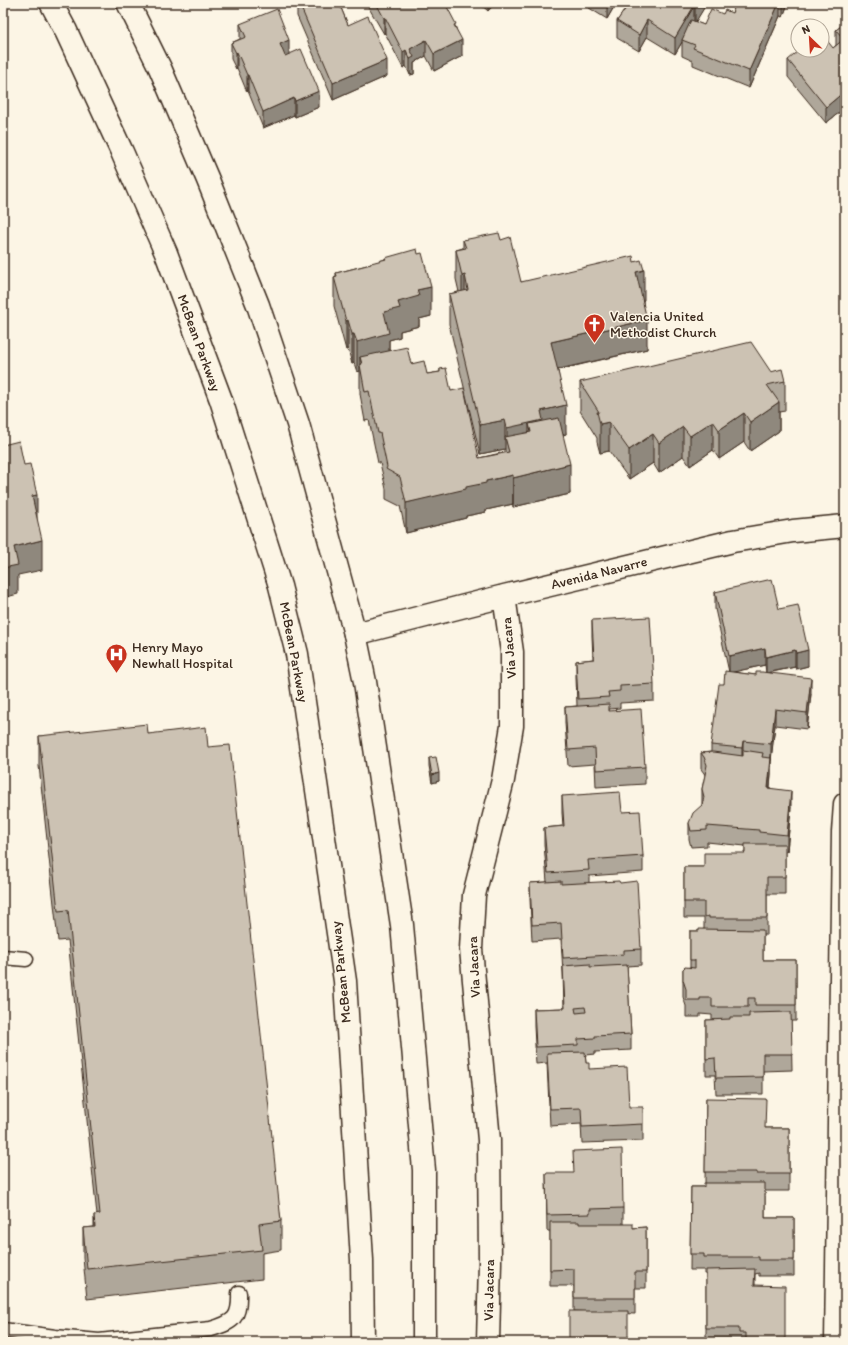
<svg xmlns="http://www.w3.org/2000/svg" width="848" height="1345" viewBox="0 0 848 1345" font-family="Itim,sans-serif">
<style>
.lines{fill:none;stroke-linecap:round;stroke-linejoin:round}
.lane-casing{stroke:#3b2a1e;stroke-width:17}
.street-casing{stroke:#3b2a1e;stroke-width:25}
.secondary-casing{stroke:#3b2a1e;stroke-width:25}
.lane{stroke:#fcf5e5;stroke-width:14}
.street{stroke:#fcf5e5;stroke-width:22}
.secondary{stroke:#fcf5e5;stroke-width:22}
.wall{fill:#afa79a;stroke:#3b2a1e;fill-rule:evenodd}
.shaded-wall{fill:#8f887d;stroke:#3b2a1e}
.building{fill:#ccc2b3;stroke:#3b2a1e;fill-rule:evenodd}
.labels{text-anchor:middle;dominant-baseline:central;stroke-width:3;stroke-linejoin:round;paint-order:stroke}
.poi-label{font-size:14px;fill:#3b2a1e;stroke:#fcf5e5;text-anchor:start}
.street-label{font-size:14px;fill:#3b2a1e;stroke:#fcf5e5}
</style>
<rect width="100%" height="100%" fill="#fcf5e5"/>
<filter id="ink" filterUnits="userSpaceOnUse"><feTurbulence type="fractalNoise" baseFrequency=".025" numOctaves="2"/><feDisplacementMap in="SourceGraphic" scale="8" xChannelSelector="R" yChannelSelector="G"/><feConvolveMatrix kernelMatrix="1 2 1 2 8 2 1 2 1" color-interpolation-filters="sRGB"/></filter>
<g filter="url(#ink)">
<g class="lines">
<defs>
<path id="lane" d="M3,957L26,959
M3,1330L55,1337L99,1341L211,1329C234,1322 240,1318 239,1293"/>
<path id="street" d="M355,634L504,596L733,541L793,531L845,526
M488,1342L490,1262L489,1140L471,949L474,895L503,780L512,726V652L504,596
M836,1342L843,832L845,804"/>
<path id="secondary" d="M51,3L66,31L122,152L166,253L221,400L280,586L297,654L345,981L362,1260L363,1342
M128,3L160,68L208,180L258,305L298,424L355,634L365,682L402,925L424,1170V1342"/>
</defs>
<use href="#lane" class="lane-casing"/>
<use href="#street" class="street-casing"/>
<use href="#secondary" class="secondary-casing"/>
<use href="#lane" class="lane"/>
<use href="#street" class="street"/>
<use href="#secondary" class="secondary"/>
</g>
<path class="wall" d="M297,3H339L348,25L387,76L333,100L297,16Z
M366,3H445L456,28L462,56L434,71L426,56L414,63V74L410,75L406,66L403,68L385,33L384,34Z
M479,3H495L488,11Z
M581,3H621L619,7L615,5L607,19Z
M626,3H707L695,22L704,25L723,14L732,13L736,3H787V6L783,17L780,16L749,88L693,65V61L682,56V42L675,54L647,37L639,51L617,38V21L624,11V7Z
M845,23V108L826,123L788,77V60L833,48L836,45V30Z
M240,24L289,54L319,107L295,117L294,115L263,128L248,91L247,92L237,68L236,69L231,59V43L240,39Z
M463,240H501L521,282L644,300H643L647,349L558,370L566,434L563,435L570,494L513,507V504L486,510V512L466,516V518L406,533L400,506L386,499V489L380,463H378L369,420L365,421L360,394V371L357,372L354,363L352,364L348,349L346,350L334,306V277L336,276V273L371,264L385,259V258L431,316L419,319V326L400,331V337L389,340V350L427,374L440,372V369L451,391L479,458L505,452V449L480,454L449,324V294L459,292L456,279V250L463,248Z
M771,372L785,381V411L779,412V431L750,451L744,442L719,459L713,450L690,466L683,456L659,473L653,463L629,479L609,451L600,453L597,442V438L580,411V382Z
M715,592L779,609L808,666L796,669L795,667L768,673L811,694L807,729L775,725L771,758V774L770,788L791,807L787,851H785V894H767V935H763V960H796V1021H791L792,1070L763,1071V1094H716L715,1075H706V1020H712V1015L700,1014V1017H686V1006L683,997V969L690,967V931H699L704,929V918H684V867H704L745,853V846L707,842V846L691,847L689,839V823L702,806V789L705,775L704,773L701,769V753L711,752V745L724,684L729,672L715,609ZM765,665L766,673L756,675L732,672Z
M592,620L654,684V701L620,703V708L609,709V711L645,767V784L596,787L595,764L568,766L565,723V707L577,706L576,677V661L593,659L592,636Z
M148,734L208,747L281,1221V1250L262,1253V1279L87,1299L83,1258V1228L94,1227V1215H97L68,940L58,941L39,766V736Z
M429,758L439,781L432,783L429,766Z
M562,796L622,812L643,856V872L589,876V882L641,949V965L627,966L631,1034V1050L595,1052V1054L585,1055L586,1063L589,1069L629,1107L643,1124V1141L582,1143L581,1124L550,1126L547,1063L536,1064L534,1026V1009L564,1008L563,973L561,939L532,941L530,899V883L547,882L544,844V828L563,826L562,813Z
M706,1098L765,1128H789V1191H765V1218H794V1276H759V1273L755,1274V1285L785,1342H706V1274H704V1270H690L691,1187H704L705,1183Z
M546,1173L623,1208V1224L633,1228L646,1227V1288H635V1314L574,1311V1286H550V1231H547Z"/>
<path class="shaded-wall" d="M488,3H495L488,11Z
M607,3H615V5L607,19Z
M697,3H707L695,23V6Z
M779,3H780V16L749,88V71Z
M783,3H787V6L783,17Z
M694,6V22L682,40V42L675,54V38Z
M385,17V33L384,34V18Z
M647,20V37L639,51V35Z
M289,40V56L280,60V44Z
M426,40V56L414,63V74L410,75V49Z
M462,40V56L434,71V54Z
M406,50V66L403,68V52Z
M237,52V68L236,69V53Z
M387,60V76L333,100V83Z
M4,75V113L3,115V76Z
M247,75H248V91L247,92Z
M319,91V107L295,117V101Z
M845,91V108L826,123V107Z
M294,98V115L263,128V112Z
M644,270V300L636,301V272Z
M465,275V304L462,305V276Z
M431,287V316L419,319V326L400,331V337L389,340V363L362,364L360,357V371L357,372V342L384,312L417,290Z
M348,320V349L346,350V321Z
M647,320V349L551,371V342Z
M352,334H354V363L352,364Z
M779,402V431L750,451V422Z
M566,405V434L543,440L531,432L529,424V452H509L507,443V428L541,411Z
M744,413V442L719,459V430Z
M505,420V449L480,454V425Z
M713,421V450L690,466V436Z
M609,422V451L600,453V424Z
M683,427V456L659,473V443Z
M653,434V463L629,479V450Z
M570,464V494L513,507V478Z
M513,475V504L486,510V512L466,516V518L406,533V503L486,481Z
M37,495V524L32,496Z
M42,540V570L18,575V594L3,598V568L14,547Z
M765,648V665L729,673V656Z
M795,650V667L766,673V657Z
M808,650V666L796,669V653Z
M811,678V694L807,729V713Z
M775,709V725L771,761V744Z
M743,741V758L742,765V748Z
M771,758V774L768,804V788Z
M439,773V781L432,783V775Z
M791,791V807L787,851V835Z"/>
<path class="building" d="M299,3H339L348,25L368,16L387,60L333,83Z
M376,3H445L456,24L454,25L462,40L434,54L426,40L410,49L414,57L410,59L406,50L403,52L385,17L384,18Z
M626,3H697L695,6H694L675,38L647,20L639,35L617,21L626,8L624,7Z
M736,3H779L749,71L693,48L695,45L682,40L691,20L704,25L711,9L723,14L725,10L732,13Z
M277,9L289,40L280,44L285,56L301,49L319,91L295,101L294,98L263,112L248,75H247L237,52L236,53L231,43L246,37L240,24Z
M845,23V91L826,107L788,60L800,50H822V34L833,48L844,39L836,30Z
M499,233L501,240L510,237L521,282L633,256L634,262L641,260L644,270L636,272L647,320L551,342L566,405L541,411L543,420L507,428L505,420L480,425L449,294L468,290L465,275L462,276L456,250L466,248L463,240Z
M417,249L418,254L422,253L431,287L417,290L419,296L398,302L400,308L384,312L389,333L357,342L354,334H352L348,320L346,321L334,277L337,276L336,273L371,264V263L386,259L385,258Z
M751,342L771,372L782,369L785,381L767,385L779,402L750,422L744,413L719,430L713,421L690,436L683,427L659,443L653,434L629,450L609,422L600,424L597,412H599L580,382Z
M407,347L411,364L424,361L427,374L440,372V369L446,368L451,391L464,388L479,458L509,452L505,437L531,432L529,424L559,418L570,464L513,478V475L486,481V483L466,487V489L406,503L400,477L386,469L387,467L380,433H378L369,391L365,392L360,365L362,364L360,357Z
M19,441L24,465L30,464L37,495L32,496L42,540L14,547L18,565L3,568V445Z
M772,579L779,609L798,605L808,650L796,653L795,650L766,657L765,648L729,656L715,592Z
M650,617L654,684L620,686V691L608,692L609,697L578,699L576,661L594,659L592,620Z
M725,671L756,675V672H762L811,678L807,713L775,709L771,744L743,741L742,748L711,745L719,684H724Z
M609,704V711L641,709L645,767L596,770L595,748L568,750L565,707Z
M147,724L148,734L206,727L208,747L230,745L281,1221L259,1224L262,1250L87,1269L83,1228L95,1227L94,1215L100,1214L68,910L58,911L39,736Z
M743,750L763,753L762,757L771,758L768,788L791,791L787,835L759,832V830L707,826V830L691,831L689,823L693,813L702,805L704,797L702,789L707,765L704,757L701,753L713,752L743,756Z
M436,757L439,773L432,775L429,758Z
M620,792L622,812L640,811L643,856L588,860L589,870L548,873L544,828L564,826L562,796Z
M745,844H785V877H767V918H709V916L704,917V902H684V867H704V853H745Z
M561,881V884L619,881L620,883L637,881L641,949L624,950V954L563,958L561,923L532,925L530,883Z
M699,929L763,930V960H796V1005H755V998H748V1007H712V998H700V1000H686V989L683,980V969L685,967L695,968V960H690V931H699Z
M590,964V967L627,965L631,1034L595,1036V1038L578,1039V1045L536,1047L534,1009L565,1008L563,966ZM585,1007L586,1012L576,1013L575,1008Z
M791,1012L792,1054H763V1077L716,1078L715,1058L706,1059V1020L730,1019V1017H749V1013Z
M585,1052L586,1063H589V1069L627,1067L629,1107H643V1124L582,1127L581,1108L550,1109L547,1053Z
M706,1098L766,1099L765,1128H789V1174H757V1172H705Z
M622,1149L623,1208L590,1209V1214L547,1215L546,1173H574L573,1151Z
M704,1183H765V1218H794V1260H759V1257H704V1254H690L691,1187H704Z
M550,1222H579V1224H633V1228L646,1227V1272H635V1298H574V1269L550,1270Z
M755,1269L754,1285L785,1286V1342H746V1333H739V1328H706V1270Z
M569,1311H628V1342H569Z"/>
</g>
<defs>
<symbol id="church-pin" viewBox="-11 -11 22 30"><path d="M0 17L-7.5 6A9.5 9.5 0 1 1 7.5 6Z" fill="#c8321e" stroke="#fcf5e5"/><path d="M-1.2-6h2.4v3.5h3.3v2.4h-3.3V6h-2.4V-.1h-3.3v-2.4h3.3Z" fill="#fff"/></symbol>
<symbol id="hospital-pin" viewBox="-11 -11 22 30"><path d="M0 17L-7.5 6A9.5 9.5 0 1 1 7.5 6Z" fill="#c8321e" stroke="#fcf5e5"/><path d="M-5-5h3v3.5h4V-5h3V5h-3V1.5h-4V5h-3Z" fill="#fff"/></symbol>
</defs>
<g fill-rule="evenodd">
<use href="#church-pin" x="582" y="312" width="25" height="34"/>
<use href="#hospital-pin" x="104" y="642" width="25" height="34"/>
</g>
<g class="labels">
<g class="poi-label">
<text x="610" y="316">Valencia United<tspan x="610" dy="16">Methodist Church</tspan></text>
<text x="132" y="647">Henry Mayo<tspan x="132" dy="16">Newhall Hospital</tspan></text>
</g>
<g class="street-label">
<text transform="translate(199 343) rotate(70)">McBean Parkway</text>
<text transform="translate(599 573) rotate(-14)">Avenida Navarre</text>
<text transform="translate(509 648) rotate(-95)">Via Jacara</text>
<text transform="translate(294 652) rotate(79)">McBean Parkway</text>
<text transform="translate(474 967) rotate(-93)">Via Jacara</text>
<text transform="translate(341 972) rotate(-96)">McBean Parkway</text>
<text transform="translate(489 1290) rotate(-89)">Via Jacara</text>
</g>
</g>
<rect width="848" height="1345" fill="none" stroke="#fcf5e5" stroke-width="16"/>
<rect x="8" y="8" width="832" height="1329" fill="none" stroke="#3b2a1e" stroke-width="1.5" filter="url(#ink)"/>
<g transform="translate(810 38) rotate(335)"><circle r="19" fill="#fcf5e5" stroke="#afa495"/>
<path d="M0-3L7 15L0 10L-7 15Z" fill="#c8321e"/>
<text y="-6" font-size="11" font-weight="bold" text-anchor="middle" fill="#3b2a1e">N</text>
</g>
</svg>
